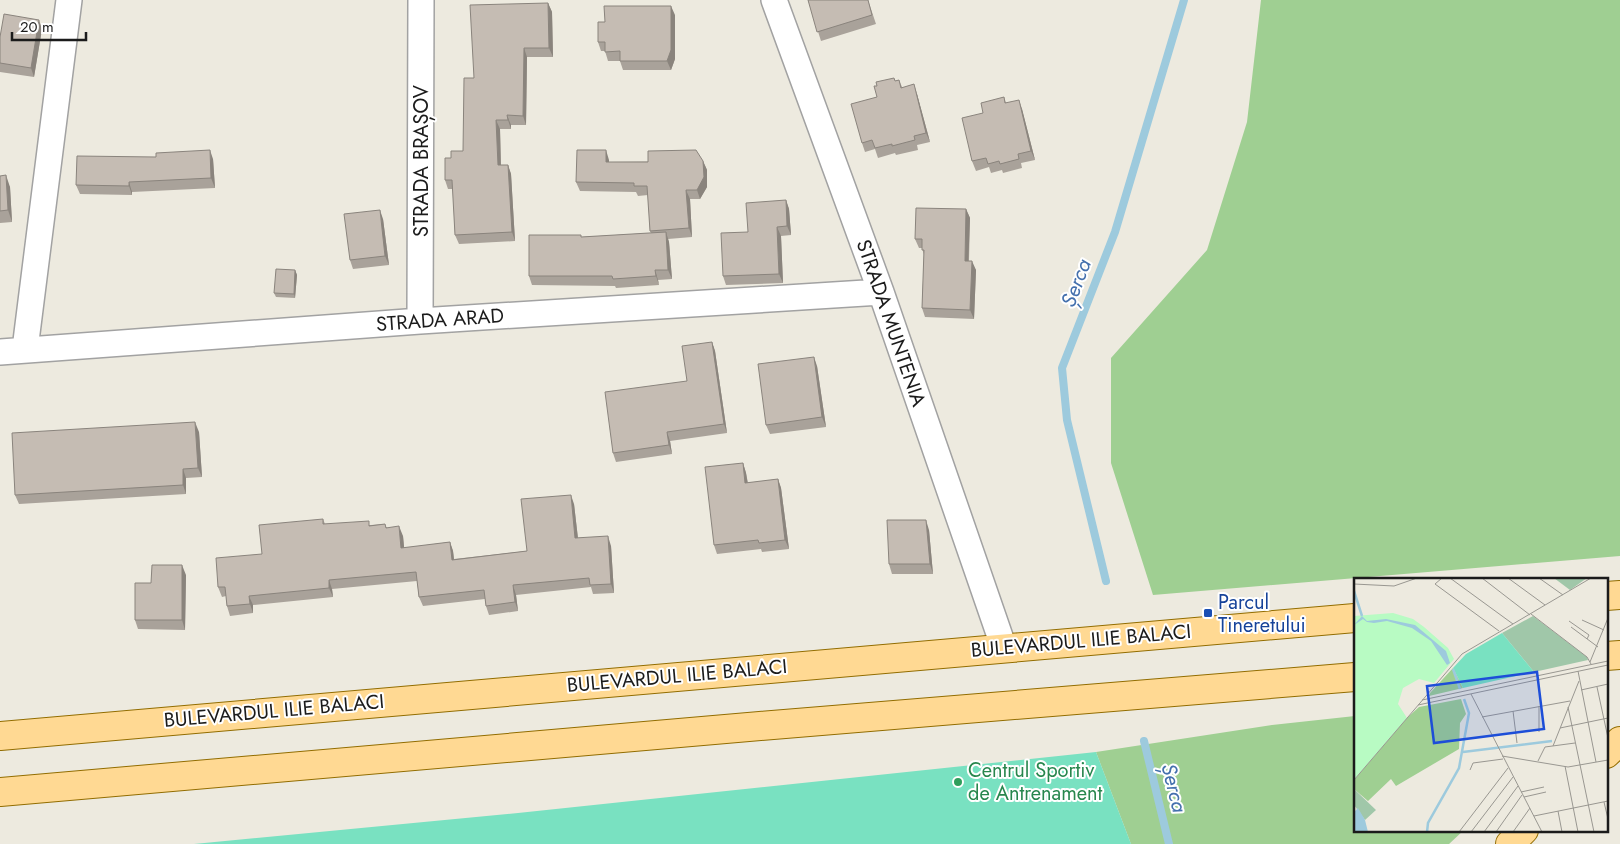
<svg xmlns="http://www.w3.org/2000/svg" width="1620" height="844" viewBox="0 0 1620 844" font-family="Jost,sans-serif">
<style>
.forest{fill:#9fcf92}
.pitch{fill:#79e1c1}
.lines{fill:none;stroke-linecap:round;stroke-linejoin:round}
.stream{stroke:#9dcadd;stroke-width:8}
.minor-casing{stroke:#a2a2a2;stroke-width:28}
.major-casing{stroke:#926d00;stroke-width:30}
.minor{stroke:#fff;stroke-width:25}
.major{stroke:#ffd993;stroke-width:28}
.wall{fill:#a9a29a}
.shaded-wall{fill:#8a847d}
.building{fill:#c5bcb3;stroke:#8a847d}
.transit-dot{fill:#1a4fb4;stroke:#fff;stroke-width:2}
.leisure-dot{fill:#2e9e5b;stroke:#fff;stroke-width:2}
.labels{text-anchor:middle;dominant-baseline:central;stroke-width:4;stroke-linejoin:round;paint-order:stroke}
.street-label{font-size:20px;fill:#1b1b1b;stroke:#fff}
.transit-label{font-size:20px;fill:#164399;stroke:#fff;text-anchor:start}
.leisure-label{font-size:20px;fill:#27864d;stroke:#fff;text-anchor:start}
.water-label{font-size:21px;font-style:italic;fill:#4470ad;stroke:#fff}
.inset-river{fill:none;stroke:#9dcadd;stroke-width:2.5}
.inset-road{fill:none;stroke:#999791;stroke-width:1}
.view{fill:#1d4ed8;fill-opacity:0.15;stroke:#1d4ed8;stroke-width:2.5}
.inset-edge{fill:none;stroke:#1b1b1b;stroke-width:2.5}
</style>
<rect width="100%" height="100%" fill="#edeadf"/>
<path class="forest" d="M1261,0H1620V556L1153,595L1111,463V358L1207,250L1247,122Z
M1355,716V830H1464L1449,844H1131L1096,752L1272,725Z"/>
<path class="pitch" d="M1096,752L1131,844H194L518,813Z"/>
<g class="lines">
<path class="stream" d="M1106,581L1067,420L1062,368L1115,232L1184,0
M1144,741L1169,844"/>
<defs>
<path id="minor" d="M774,0L881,292L1004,648
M420,321L421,0
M25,349L69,0
M0,352L420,321L881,292"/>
<path id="major" d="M1606,596L1620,595
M1606,656L1620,655
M0,736L1355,618
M1606,754L1620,741
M0,792L760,726L1355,677
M1510,844L1524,830"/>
</defs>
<use href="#minor" class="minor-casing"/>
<use href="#major" class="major-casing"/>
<use href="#minor" class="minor"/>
<use href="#major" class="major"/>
</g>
<path class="wall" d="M808,0H868L876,24L821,41Z
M548,3L552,12L553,57H527L526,125H511V129H500L501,165H508L511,174L515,241L459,244L455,235L453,189H448L445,180L451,158L463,151L474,78Z
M675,15V59L671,70H623L620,61H608L605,51H601L598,42L605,22Z
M42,29L34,77L0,72V37Z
M899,80L902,87L917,94L930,142L917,145L918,150L896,155L895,153L878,158L875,149L865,152L862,143L895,81Z
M1004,97L1006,103L1022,109L1035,160L1021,163L1022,168L1003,173L1002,170L991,173L989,167L976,171L972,161Z
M213,159L215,188L132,192V195L80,194L76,185Z
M609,160V162L703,161L707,170V187L700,199H690L692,237L668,239L669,242L672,279L658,280L659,285L616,288L615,286L532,285L529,276L582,237L651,233L650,231L648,195L638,196L636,192L580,191L576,182Z
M0,176L10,187L12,222L0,223Z
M786,200L789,209L791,235L781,236L783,283L726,285L723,276L748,232Z
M966,209L970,218L969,261L976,270L974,319L925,317L922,308L924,255L922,248H919L915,239Z
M383,219L389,265L353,269L350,260Z
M295,270L297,275L295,298L276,297L274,293Z
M712,342L715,351L727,433L670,441L672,454L616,462L613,453L687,381Z
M817,366L826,427L770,434L766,425Z
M199,432L202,477L186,478V494L19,504L15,495Z
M743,463L746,473L748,483L778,479L781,488L789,549L762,552L761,549L717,554L714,545Z
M574,504L578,538L611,546L614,593L593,594L591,587L516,595L518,611L489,615L486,606L485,599L423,606L419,597L417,581L332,589L333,597L253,605V613L230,616L227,606L226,596L222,597L218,587L262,554L323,519L325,524L371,525L385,524L386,527L403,536L404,548L450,542L453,551L454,559L527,551Z
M929,530L933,574H892L889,564Z
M186,575L185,630L138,629L135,620L151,583Z"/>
<path class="shaded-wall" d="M548,3L552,12L553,57L549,48Z
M671,6L675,15V59L671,70L667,61Z
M39,20L42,29L34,77L31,68Z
M524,48L527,57L526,125L523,116Z
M914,84L917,94L930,142L926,133Z
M1019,100L1022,109L1035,160L1031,151Z
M507,115L511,125V129L508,120Z
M496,120L500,129L501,174L498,165Z
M210,150L213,159L215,188L211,178Z
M606,150L609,160V171L606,162Z
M703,161L707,170V187L700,199L697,190Z
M508,165L511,174L515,241L512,232Z
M6,175L10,187L12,222L8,210Z
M129,182L132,192V195L129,186Z
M686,190L690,199L692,237L689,228Z
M786,200L789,209L791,235L787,226Z
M966,209L970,218L968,270L965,261Z
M380,210L383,219L389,265L385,256Z
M777,227L781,236L783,283L779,274Z
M666,232L669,242L672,279L668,270Z
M972,261L976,270L974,319L970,310Z
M295,270L297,275L295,298L294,294Z
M655,270L658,280L659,285L656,276Z
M712,342L715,351L727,433L724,424Z
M814,357L817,366L826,427L822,417Z
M195,422L199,432L202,477L198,468Z
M667,432L670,441L672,454L669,445Z
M743,463L746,473L749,492L745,483Z
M183,469L186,478V494L183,485Z
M778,479L781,488L789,549L785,540Z
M571,495L574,504L579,548L575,538Z
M926,520L929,530L933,574L930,564Z
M399,526L403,536L405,557L401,548Z
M608,536L611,546L614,593L611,584Z
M450,542L453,551L455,569L452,560Z
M182,565L186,575L185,630L182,620Z
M329,580L332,589L333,597L329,588Z
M513,585L516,595L518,611L515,602Z
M249,596L253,605V613L250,604Z"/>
<path class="building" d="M808,0H868L872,15L817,32Z
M548,3L549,48H524L523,116L507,115L508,120H496L498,165H508L512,232L455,235L452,180H445V158H451V151H463L464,78H474L470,5Z
M604,6H671V50L667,61H620V51L605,52V42H598V22H605Z
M4,14L39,20L31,68L0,63V37Z
M894,78L895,81L899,80L901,88L914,84L926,133L914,136L915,140L892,146V144L875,148L872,140L862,143L851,104L877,97L874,86H877L876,82Z
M1004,97L1005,103L1019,100L1031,151L1018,154L1019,159L1000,164L999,161L988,164L986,158L972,161L962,118L983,113L981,103Z
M210,150L211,178L129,182V186L76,185L77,156L156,157V153Z
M577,150H606V162H648V151L696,150L703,161L704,177L697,190H686L689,228L650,231L647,186H634V183L576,182Z
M6,175L8,210L0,211V176Z
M786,200L787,226L777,227L779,274L723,276L721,233L748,232L746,203Z
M916,208L966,209L965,261H972L970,310L922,308L924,250H922V239H915Z
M380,210L385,256L350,260L344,214Z
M666,232L668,270H655L656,276L613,279L612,276H529V235H581V237Z
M276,269L295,270L294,294L274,293Z
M712,342L724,424L667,432L669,445L613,453L605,392L687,381L682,346Z
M814,357L822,417L766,425L758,364Z
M195,422L198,468L183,469V485L15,495L12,433Z
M743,463L745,483L778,479L785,540L759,543L758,540L714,545L705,467Z
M571,495L575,538L608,536L611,584L590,585L589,578L513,585L515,602L486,606L484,590L419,597L416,572L329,580V588L249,596L250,604L227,606L225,587H218L216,558L262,554L259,525L323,519V524L369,521V526L385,524L386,528L399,526L401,548L450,542L452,560L527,551L521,499Z
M887,520H926L930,564H889Z
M152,565H182V620H135V583H151Z"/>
<rect class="transit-dot" x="1203" y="608" width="10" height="10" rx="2.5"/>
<circle class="leisure-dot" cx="958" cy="782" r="5"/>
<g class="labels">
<g class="street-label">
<text transform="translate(421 161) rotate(-90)">STRADA BRAȘOV</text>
<text transform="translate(440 320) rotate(-4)">STRADA ARAD</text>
<text transform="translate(891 323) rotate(71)">STRADA MUNTENIA</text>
<text transform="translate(1081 641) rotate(-5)">BULEVARDUL ILIE BALACI</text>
<text transform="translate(677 676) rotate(-5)">BULEVARDUL ILIE BALACI</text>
<text transform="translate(274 711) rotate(-5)">BULEVARDUL ILIE BALACI</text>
</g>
<g class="transit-label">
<text x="1218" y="602">Parcul<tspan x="1218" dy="23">Tineretului</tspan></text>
</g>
<g class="leisure-label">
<text x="968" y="770">Centrul Sportiv<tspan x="968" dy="23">de Antrenament</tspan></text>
</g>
<g class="water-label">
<text transform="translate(1076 283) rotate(-69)">Șerca</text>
<text transform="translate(1174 788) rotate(76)">Șerca</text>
</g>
</g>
<g transform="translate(1354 578)">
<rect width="254" height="254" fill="#edeadf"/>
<path d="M99,90L109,110L75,118L76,115ZM107,121L112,136L106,145L105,171L42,208L37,201L14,223L0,211V202L53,140L65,129Z" fill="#9fcf92"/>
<path d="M200,0H233L216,12ZM179,38L233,79L234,82L180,94L148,55ZM0,211L22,232L11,242L0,227Z" fill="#a0c7a9"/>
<path d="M39,35L59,41L70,49L94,70L100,81L80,105L65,101L49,110L44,126L53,140L0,202V38Z" fill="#b8fbc3"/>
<path d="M148,55L180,94L109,110L99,90L112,76Z" fill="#79e1c1"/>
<path d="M8,38L13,43L32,41L61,47L92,73L96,85L93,87L77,63L58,50L33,43L20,45L13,44L9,41L0,47ZM4,230L11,242L14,254H0V234Z" fill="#9dcadd"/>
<path class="inset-river" d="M0,13L8,38M99,91L106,111M109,174L198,163M73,254L74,245L105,190L115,135L110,121"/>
<path class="inset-road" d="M88,0L81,6L145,53M96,0L159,46M128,0L176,37M154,0L191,27M185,0L209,17M0,6L40,8L63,0M177,36L233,79L237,86M228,42L250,52M215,43L235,57L233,61M217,49L244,69M236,84L254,40M224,93L242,184M243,109L254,160M227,112L254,106M117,116L188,254M68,122L254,83M64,127L254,87M214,129L240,254M159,133L163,165M128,139L216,123M206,150L254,140M185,154V128M199,168L225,103M148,178L214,189L254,182M184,183L191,169L221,165M211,188L224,254M116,192L119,185L149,181M0,202L108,76L237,0M167,214L190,209M170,219L192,214M250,224L254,241M204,233L208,254M180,238L254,223M105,254L154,190M117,254L159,199M130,254L164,208M142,254L168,217M159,254L176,230"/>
<path class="view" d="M183,94L190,151L80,165L73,108Z"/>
<rect width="254" height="254" class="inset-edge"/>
</g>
<path d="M12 32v8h74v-8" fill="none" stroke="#1b1b1b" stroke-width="2.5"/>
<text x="20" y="32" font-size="15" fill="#1b1b1b" stroke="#ffffff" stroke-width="4" paint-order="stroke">20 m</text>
</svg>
